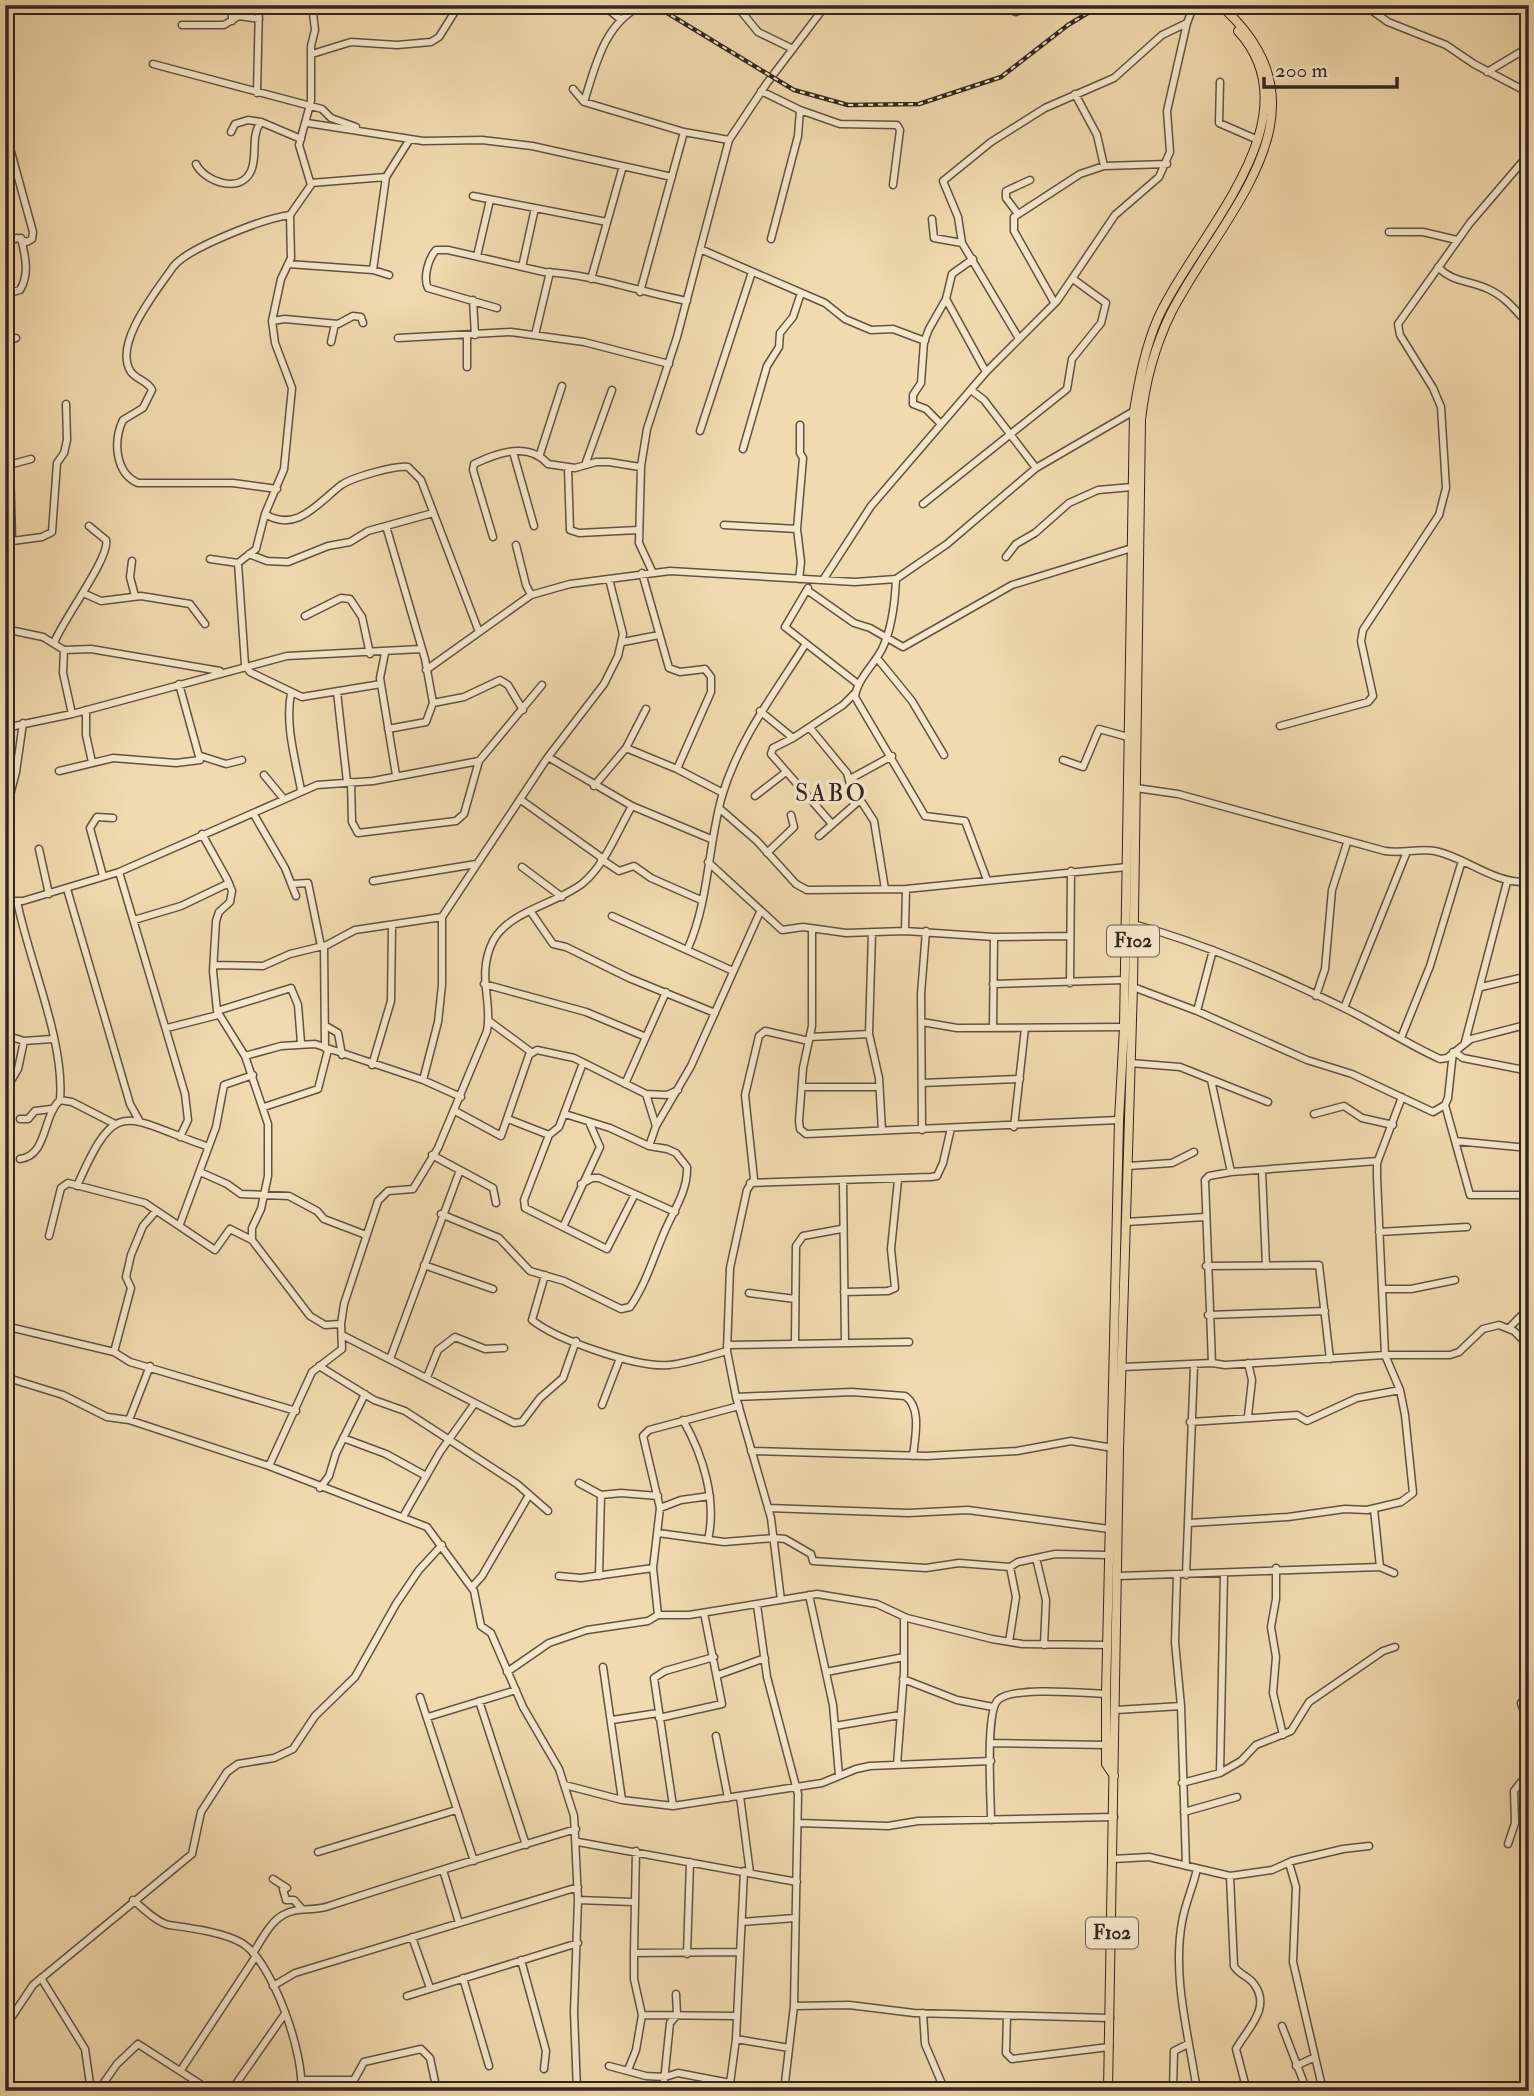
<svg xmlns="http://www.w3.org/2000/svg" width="1534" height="2096" viewBox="0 0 1534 2096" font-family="'IM FELL Double Pica',serif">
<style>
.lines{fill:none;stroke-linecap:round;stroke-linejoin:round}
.minor-casing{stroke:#625242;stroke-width:9}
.major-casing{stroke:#33251e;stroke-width:10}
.minor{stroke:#f6e7cb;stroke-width:6}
.major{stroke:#f1daaf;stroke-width:8}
.rail-casing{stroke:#33251e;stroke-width:4.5}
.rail{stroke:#f6e7cb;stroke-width:2;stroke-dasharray:5;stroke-linecap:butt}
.labels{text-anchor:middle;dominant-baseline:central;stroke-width:7;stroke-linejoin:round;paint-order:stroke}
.shield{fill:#f6e7cb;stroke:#6e5f52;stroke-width:2}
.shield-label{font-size:19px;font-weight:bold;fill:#33251e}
.quarter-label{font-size:24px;letter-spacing:2px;fill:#33251e;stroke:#f6e7cb}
</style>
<rect width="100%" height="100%" fill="#f1daaf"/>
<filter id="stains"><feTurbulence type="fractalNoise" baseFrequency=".00286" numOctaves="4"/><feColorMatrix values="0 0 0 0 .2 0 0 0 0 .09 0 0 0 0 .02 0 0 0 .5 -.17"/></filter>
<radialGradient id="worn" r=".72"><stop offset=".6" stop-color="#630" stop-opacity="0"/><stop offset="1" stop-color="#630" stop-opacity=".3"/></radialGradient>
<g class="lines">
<defs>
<path id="minor" d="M232,5V21
M446,5L455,11
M603,5L620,19
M736,5L758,32L793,49
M997,5L1016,12L1030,5
M1364,5L1388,22L1446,45L1474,64L1529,93
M182,25H224L239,16L259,19
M312,54L351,42L397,45L431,42L439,37L459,5
M153,64L322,109L331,118L356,127
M1487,72L1529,47
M1220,82L1219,123L1258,140
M573,89L584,102L684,132L729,140
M761,91L800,110L840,124L897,125L900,130L893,185
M257,93L259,5
M1075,94L1097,135L1104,166
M584,102C596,64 604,24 642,5
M307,123L423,141L482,140L532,146L672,177
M5,130L33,232L32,239L27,242L17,238L5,243
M231,132L235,124L248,120L261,122L301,139
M196,164C204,181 240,195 251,171C258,156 250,136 261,122
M311,183L386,177
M473,196L607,222
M1018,214L1006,198V191L1030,180
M932,219L934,238L962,243
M1389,232H1423L1457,240
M771,239L798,136L800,110
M700,249L825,303L845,319L871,330L893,329L925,341
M477,256L490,200
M288,264L373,270L389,275
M522,267L535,208
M1438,267C1453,283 1470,280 1488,289C1506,297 1516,311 1529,325
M373,270L386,177L410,139
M591,279L623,166
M640,292L684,132
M5,294L20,290C30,274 25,255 21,238
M946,299L986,372
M473,300L475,335
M1054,302L1014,231V217L1080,174L1104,166L1167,164
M497,308L428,288C423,278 428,259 436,250H448L544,272C592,274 640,292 687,301
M272,321L285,319L338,324L353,316L361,317L363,323
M535,335L550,272
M467,336V367
M1018,337L962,243L958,217L943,181L991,142L1045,108L1114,78L1162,35L1187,23
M398,338L511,332L584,342L669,364
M5,342L16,338
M331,342L335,324
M971,390L984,400L1036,468
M941,424L926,409L913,404V395L921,383L924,342L929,329L946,299L952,274L973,259
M700,431L752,272
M743,449L767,366L779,347L780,333L793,317L801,293
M513,452L534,526
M540,454L562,386
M10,465L12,541
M585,465L612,390
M5,466L31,459
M568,468L570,530L579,533L638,530
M277,489L233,483H138C115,473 113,441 123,420L143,408L152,390C148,381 137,380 131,372C112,344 158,289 173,267C187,248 265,218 290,215
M923,504L1067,389L1072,359L1101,323L1106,303L1073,279
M265,514C296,533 317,504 340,486C350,478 395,465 408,467L421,480L479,632
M724,525L797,529
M386,526L425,659L433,703L426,722L388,729
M493,537L473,470L474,464C499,452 529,442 548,464L575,468L596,462H609L640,467
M5,542L42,537L52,532L57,463L64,453L67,440L66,404
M516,545L526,585L531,595
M249,554L267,561L288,562L328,546L350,542L368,531L433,513
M1006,557L1016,544L1035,533L1069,503L1098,490L1132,487
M210,559L238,563L256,549L265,514L284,469L292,388L275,343L272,321L281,279L291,258L290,215L311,185L299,145L311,101V46L315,30L312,5
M132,561L130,577L135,596
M238,563L245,665L250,672L302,697L381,684
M652,571L639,543L641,466L647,429L677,337L729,140L767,83L826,5
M642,573L669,668L680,672L705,669L711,677V692L677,769
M799,579L801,562L797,529L803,458L800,453V425
M896,579C895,602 892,629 882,649C874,665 857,679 855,697L925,816L965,821L987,880
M823,580L871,506L986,372L1057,301L1115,215L1159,177L1170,152L1167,111L1187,23L1194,5
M808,588L785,627L858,684
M807,590L854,623L870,628L903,647L1012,585L1132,548
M83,593L101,601L141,596L190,604L205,624
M305,616L341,598L350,599L362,617L370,654
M5,629L43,637L64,650L91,649L220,671
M623,642L659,635
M54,643C62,621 111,556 106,540L89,526
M64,650L63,673L72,714
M385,653L380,678L396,775
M877,658L912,701L944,755
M426,670L531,595L570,584L670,571L855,582L896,579L947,544L1036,468L1134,411
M337,692L347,782
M291,693C285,725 295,758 301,790
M433,703L464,697L500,680L508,685L523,710
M5,707L10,726
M86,710V735L92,762
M760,711L793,738L843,705L855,693
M1280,726L1368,702L1373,696L1361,641L1363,630L1439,515L1446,488L1441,407L1433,388L1400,335L1398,324L1470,223L1529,154
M5,728L72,714L287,656L421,649
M810,728L847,773L850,784L874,821L885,889
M793,738L773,748L771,754L832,824
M626,748L677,769L723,793
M201,756L226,764L242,760
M548,757L632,806L711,839
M1063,760L1083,767L1099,729L1128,737
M59,771L113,758L176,763L200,760L179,684
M264,775L283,798
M850,779L892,756
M351,782L352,822L358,833L456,821L464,814L479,761
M594,786L626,748L646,709
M1136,788L1178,794L1385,851C1402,854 1418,848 1435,851C1468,858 1493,884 1529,882
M755,796L786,772
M521,800L602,858
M719,808L757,841L796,884L807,890L906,889L1127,867
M253,813L285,868L296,896
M5,814L16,772L23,723
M202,834L227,879L232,891L230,902L219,912L216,921L213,971L217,1011L245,1056L268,1124V1176L261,1209L252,1228V1240L310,1316L325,1325L341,1324
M819,836L860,800
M39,849L49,894
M767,853L794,827L791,815
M601,859L619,871L634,866L651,878L701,900
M708,862L782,930L803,927L846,933L905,931L994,937L1070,936
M522,867L562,897
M119,872L185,1094L188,1120L180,1137
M103,876L90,828L97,817L113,818
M373,881L476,864
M292,884L308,883L321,946
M67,889L130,1104L140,1122
M5,901H23L119,872L317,785L373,781L479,761L542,685
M17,901C29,962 65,1041 60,1100
M531,912L553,944L566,947L629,978L715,1013
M612,916L733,971
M134,920L181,906L229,883
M1133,924C1206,944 1276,975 1344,1008C1377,1024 1407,1044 1440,1059L1447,1058L1471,1039L1529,1024
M812,929V1026L803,1068L799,1121L800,1129L806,1134L1119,1120
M905,931L906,889
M872,932L869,1034L879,1078L882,1131
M324,946L325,1048
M688,948C709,901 708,845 722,796C739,739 774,694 805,645
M214,965L263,966L290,954L327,945L355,930L442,917
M1070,983L1071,871
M484,984L586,1012L646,1037
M993,984L1125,980
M1133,987L1197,1011L1307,1060L1352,1074L1433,1112L1445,1105L1448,1098L1453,1052
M1481,987L1529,976
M1316,996L1325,969L1332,890L1347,843
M1344,1008L1406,854
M217,1011L291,988L298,1005L301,1043
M1197,1011L1213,950
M489,1021L531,1052
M922,1022L957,1028L1124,1027
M326,1026L338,1033L342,1055
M167,1028L218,1015
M993,1028L994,937
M5,1035L24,1041L52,1039
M810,1037L869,1034
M1401,1038L1430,966L1461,864
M1465,1042L1507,882
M1455,1052L1463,1058L1529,1071
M245,1056L281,1046L315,1044L423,1080L461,1097
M583,1063L559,1127L549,1135L524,1200L525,1208L607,1249L635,1194
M1130,1063L1180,1067L1268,1102
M372,1065L391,1001L392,926
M423,1080L438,1022L442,985V917L548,757L604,684L618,656L623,634L609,579
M1211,1080L1231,1172
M922,1083L1020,1079
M625,1084L666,992
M802,1087H879
M5,1091L18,1069L24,1041
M646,1094L667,1095L678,1090
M1445,1105L1455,1141L1529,1148
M264,1107L318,1089L328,1050
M455,1111L501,1136L529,1055L537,1050L574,1058L646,1094L656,1126
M1314,1114L1344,1106L1362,1118L1393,1125
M20,1119H28L35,1111L51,1109
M508,1119L549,1135
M1014,1127L1025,1028
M922,1130L921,994L926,931
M1455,1141L1470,1195H1529
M649,1146L656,1126L691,1066L760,912
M432,1155L493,1188L496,1203
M20,1159C48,1155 42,1117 60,1100L72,1102L113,1123
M1128,1166L1172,1163L1194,1152
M1262,1171L1266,1266
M200,1172L227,1184L241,1194L289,1196L317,1211L324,1219L366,1235
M843,1182L845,1343
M750,1183L931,1177L937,1176L943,1163L951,1128
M581,1184L592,1178H599L675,1212
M77,1186C117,1095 123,1117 206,1146
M441,1214L499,1238L530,1271L564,1281L621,1309L630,1307C646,1284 653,1258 664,1233C673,1211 688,1191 687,1167L676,1153L667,1149L649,1146L610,1128L565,1114
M1126,1222L1205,1217
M180,1224L216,1127L224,1085L253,1075
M563,1227L600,1147L589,1122
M1379,1232L1467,1227
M49,1236L61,1188L68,1183L145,1203L215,1250L230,1229L252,1240
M424,1265L493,1289
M1206,1266L1319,1265L1330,1359
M545,1275L532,1320C557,1340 637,1368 669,1365C688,1363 708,1356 727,1351
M1383,1289H1411L1455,1280
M844,1292L888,1291L895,1288L891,1249L898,1180
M749,1293L795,1299
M1208,1315L1325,1311
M5,1326L114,1352L130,1362L296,1411
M1509,1328L1529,1308
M344,1336L514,1423L522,1422L540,1398L563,1378L576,1341
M795,1343L796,1246L803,1236L841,1229
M727,1345L909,1342
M114,1352L131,1288L126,1277L131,1255L143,1226L156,1211
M390,1359L460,1170
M1212,1363L1205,1180L1209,1176L1231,1172L1378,1161
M319,1366L374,1400L405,1411L517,1484L548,1511
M1123,1367L1212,1363L1225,1365L1385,1355H1450L1459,1352L1483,1329L1499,1325L1514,1331L1529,1346
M5,1377L63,1395L107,1417L129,1420L269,1466L427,1527L474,1591L481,1626L491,1633L523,1707L559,1769L574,1816L578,1900L574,2012L577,2091
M427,1377L438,1350L455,1337L485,1349L504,1348
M736,1397L852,1392L905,1396C922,1407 915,1438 913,1456
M602,1405L620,1358
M1248,1416L1252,1380L1248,1363
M129,1420L150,1366
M683,1420C703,1455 717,1500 708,1540
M1190,1422L1297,1415L1307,1421L1357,1398L1400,1390
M343,1438L386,1454L426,1476
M751,1451L926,1456L1017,1451L1071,1441L1113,1448
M269,1466L312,1372L342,1349L341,1324L344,1304L378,1201L388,1191L413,1189L438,1148L487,1031C493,1002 476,975 493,941C510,910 557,904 583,883C605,865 618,830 632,806
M579,1483L601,1495L621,1493L658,1496
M320,1488L329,1476L336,1453L365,1394
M660,1508L681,1500L710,1496
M768,1508L908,1513L968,1510L1109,1529
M1374,1509L1380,1567
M404,1515L440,1452L475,1403
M1189,1523L1288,1517L1345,1509L1367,1510L1401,1502L1413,1493L1405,1415L1400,1390L1385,1355L1377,1178V1163L1402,1097
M658,1533L724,1542L774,1538L785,1539L811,1554L813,1561L926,1568L959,1563L1010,1567L1018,1562L1055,1554L1109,1555
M1036,1558L1046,1600L1044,1645
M1276,1568V1599L1271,1627L1276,1657L1273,1693L1283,1735
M1177,1575L1175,1642L1181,1706L1186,1866
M1186,1575L1194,1366
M559,1576L581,1578L653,1568
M599,1576L601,1495
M1118,1576L1380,1567L1394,1573
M472,1587L482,1576L529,1495
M809,1595L833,1705L839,1776
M781,1600L771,1518L736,1397L727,1351L730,1268L747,1190L754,1179L745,1095L759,1036L765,1031L809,1041
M757,1605L767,1677L798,1794L794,2006L784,2091
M658,1615L653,1568L660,1508L643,1436L649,1430L739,1406
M1009,1642L1016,1597L1010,1567
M603,1667L622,1800
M507,1672L549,1643L587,1630L648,1621L658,1615H689L817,1594L877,1604L907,1618L992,1639L1022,1644L1108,1645
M826,1672L904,1657
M718,1675L765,1658
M903,1679L957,1700L993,1707
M1529,1690L1521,1703L1529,1726
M420,1697L474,1861
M479,1701L526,1845
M1116,1710L1181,1706
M428,1717L516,1690
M659,1718L722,1704L704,1613
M612,1720L658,1713
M835,1726L900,1715
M716,1736L728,1798
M991,1743L1106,1745
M1529,1748V1764
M897,1765L904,1673V1617
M1220,1773L1224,1573
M1182,1783L1220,1773L1241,1761L1256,1745L1291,1731L1309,1702L1383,1651L1395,1647
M565,1785L622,1800L673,1806L822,1783L856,1769L870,1766L991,1761
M740,1796L750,1873
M673,1806L654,1678L665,1671L714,1657
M1184,1812L1237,1797
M991,1820C991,1799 985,1712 998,1700C1013,1686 1084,1693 1106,1694
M798,1823L888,1826L918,1821L1114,1817
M578,1842L797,1882
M1508,1844L1515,1823L1514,1791L1529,1772
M636,1851L634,1953L740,1952
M318,1852L456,1810
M1113,1859L1149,1857L1230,1876L1272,1870L1292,1861L1343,1849L1369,1846
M1289,1863L1296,1887L1293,1962L1323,2091
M1197,1869C1193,1887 1185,1904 1182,1922C1172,1978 1189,2036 1197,2091
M443,1870L459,1923
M1230,1876L1234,1966C1239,1975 1249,1976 1254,1984C1272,2008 1247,2029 1236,2049L1247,2091
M273,1879L287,1888L283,1889L286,1900H294L301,1908
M133,1900C143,1908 156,1922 169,1925C190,1928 223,1932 242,1943C273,1962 305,2056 301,2091
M578,1900L633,1902
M742,1922L795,1918
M412,1937L430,1988
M253,1953C261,1941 270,1922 283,1915C298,1906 313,1912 329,1906C411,1879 493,1854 576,1829
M634,1953V1979L642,2015
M687,1954L690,1862
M521,1960L546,2051L544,2069
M41,1978L85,2049L91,2091
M463,1978L489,2066
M273,1986L295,1973L578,1887
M407,1996L578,1943
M794,2006L849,2005L914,2013L1110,2018
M923,2013L925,2044L945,2091
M1007,2016L1006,2053L1012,2059L1109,2047
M1282,2026L1307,2091
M736,2039L789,2048
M5,2041L9,2021L33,1985L192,1854L201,1812L227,1772L238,1764L274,1758L293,1749L315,1716L355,1677L396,1604L419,1570L442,1545
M609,2066L646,2076L665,2077L678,2073L730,2083
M1296,2066L1315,2057
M181,2070L256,1956
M628,2070L636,2050L642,2015L736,2016
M303,2080H354
M5,2082L27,2091
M98,2091L117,2064L138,2044L211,2091
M231,2091L284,2015
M356,2091L354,2080L364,2062L421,2049L430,2058L437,2091
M663,2091L670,2023L677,2015L676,1994
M729,2091L736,2039L744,1871
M1173,2091L1174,2051L1188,2044"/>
<path id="major" d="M1114,1776L1106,1764V1694L1119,1120L1124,1027L1134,411C1139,380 1145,348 1158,318C1194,237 1319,119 1238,31
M1108,2091L1119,1450L1133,987L1141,420C1145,383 1154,348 1171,313C1224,210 1339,110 1220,5"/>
</defs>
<use href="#minor" class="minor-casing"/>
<use href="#major" class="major-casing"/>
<use href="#minor" class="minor"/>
<use href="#major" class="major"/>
<defs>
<path id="rail" d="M654,5L794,90L848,105L919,104L1001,77L1068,25L1101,5
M1490,5L1529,10"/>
</defs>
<use href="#rail" class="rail-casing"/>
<use href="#rail" class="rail"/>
</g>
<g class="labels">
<g class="shield">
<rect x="1107" y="925.5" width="52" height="31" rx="5"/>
<rect x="1086" y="1917.5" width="52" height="31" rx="5"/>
</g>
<g class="shield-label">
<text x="1133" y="941">F102</text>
<text x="1112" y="1933">F102</text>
</g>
<g class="quarter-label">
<text x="831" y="793">SABO</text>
</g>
</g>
<rect width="1534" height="2096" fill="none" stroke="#f1daaf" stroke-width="28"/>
<rect x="7" y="7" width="1520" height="2082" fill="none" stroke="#33251e" stroke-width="3.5"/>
<rect x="14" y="14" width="1506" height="2068" fill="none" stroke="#33251e" stroke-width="2"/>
<path d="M1264 77v10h133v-10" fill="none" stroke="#33251e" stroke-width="3.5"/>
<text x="1275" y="77" font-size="21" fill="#33251e" stroke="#f6e7cb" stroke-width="5" paint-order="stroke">200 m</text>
<rect width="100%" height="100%" filter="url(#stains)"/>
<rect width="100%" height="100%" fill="url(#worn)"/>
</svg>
